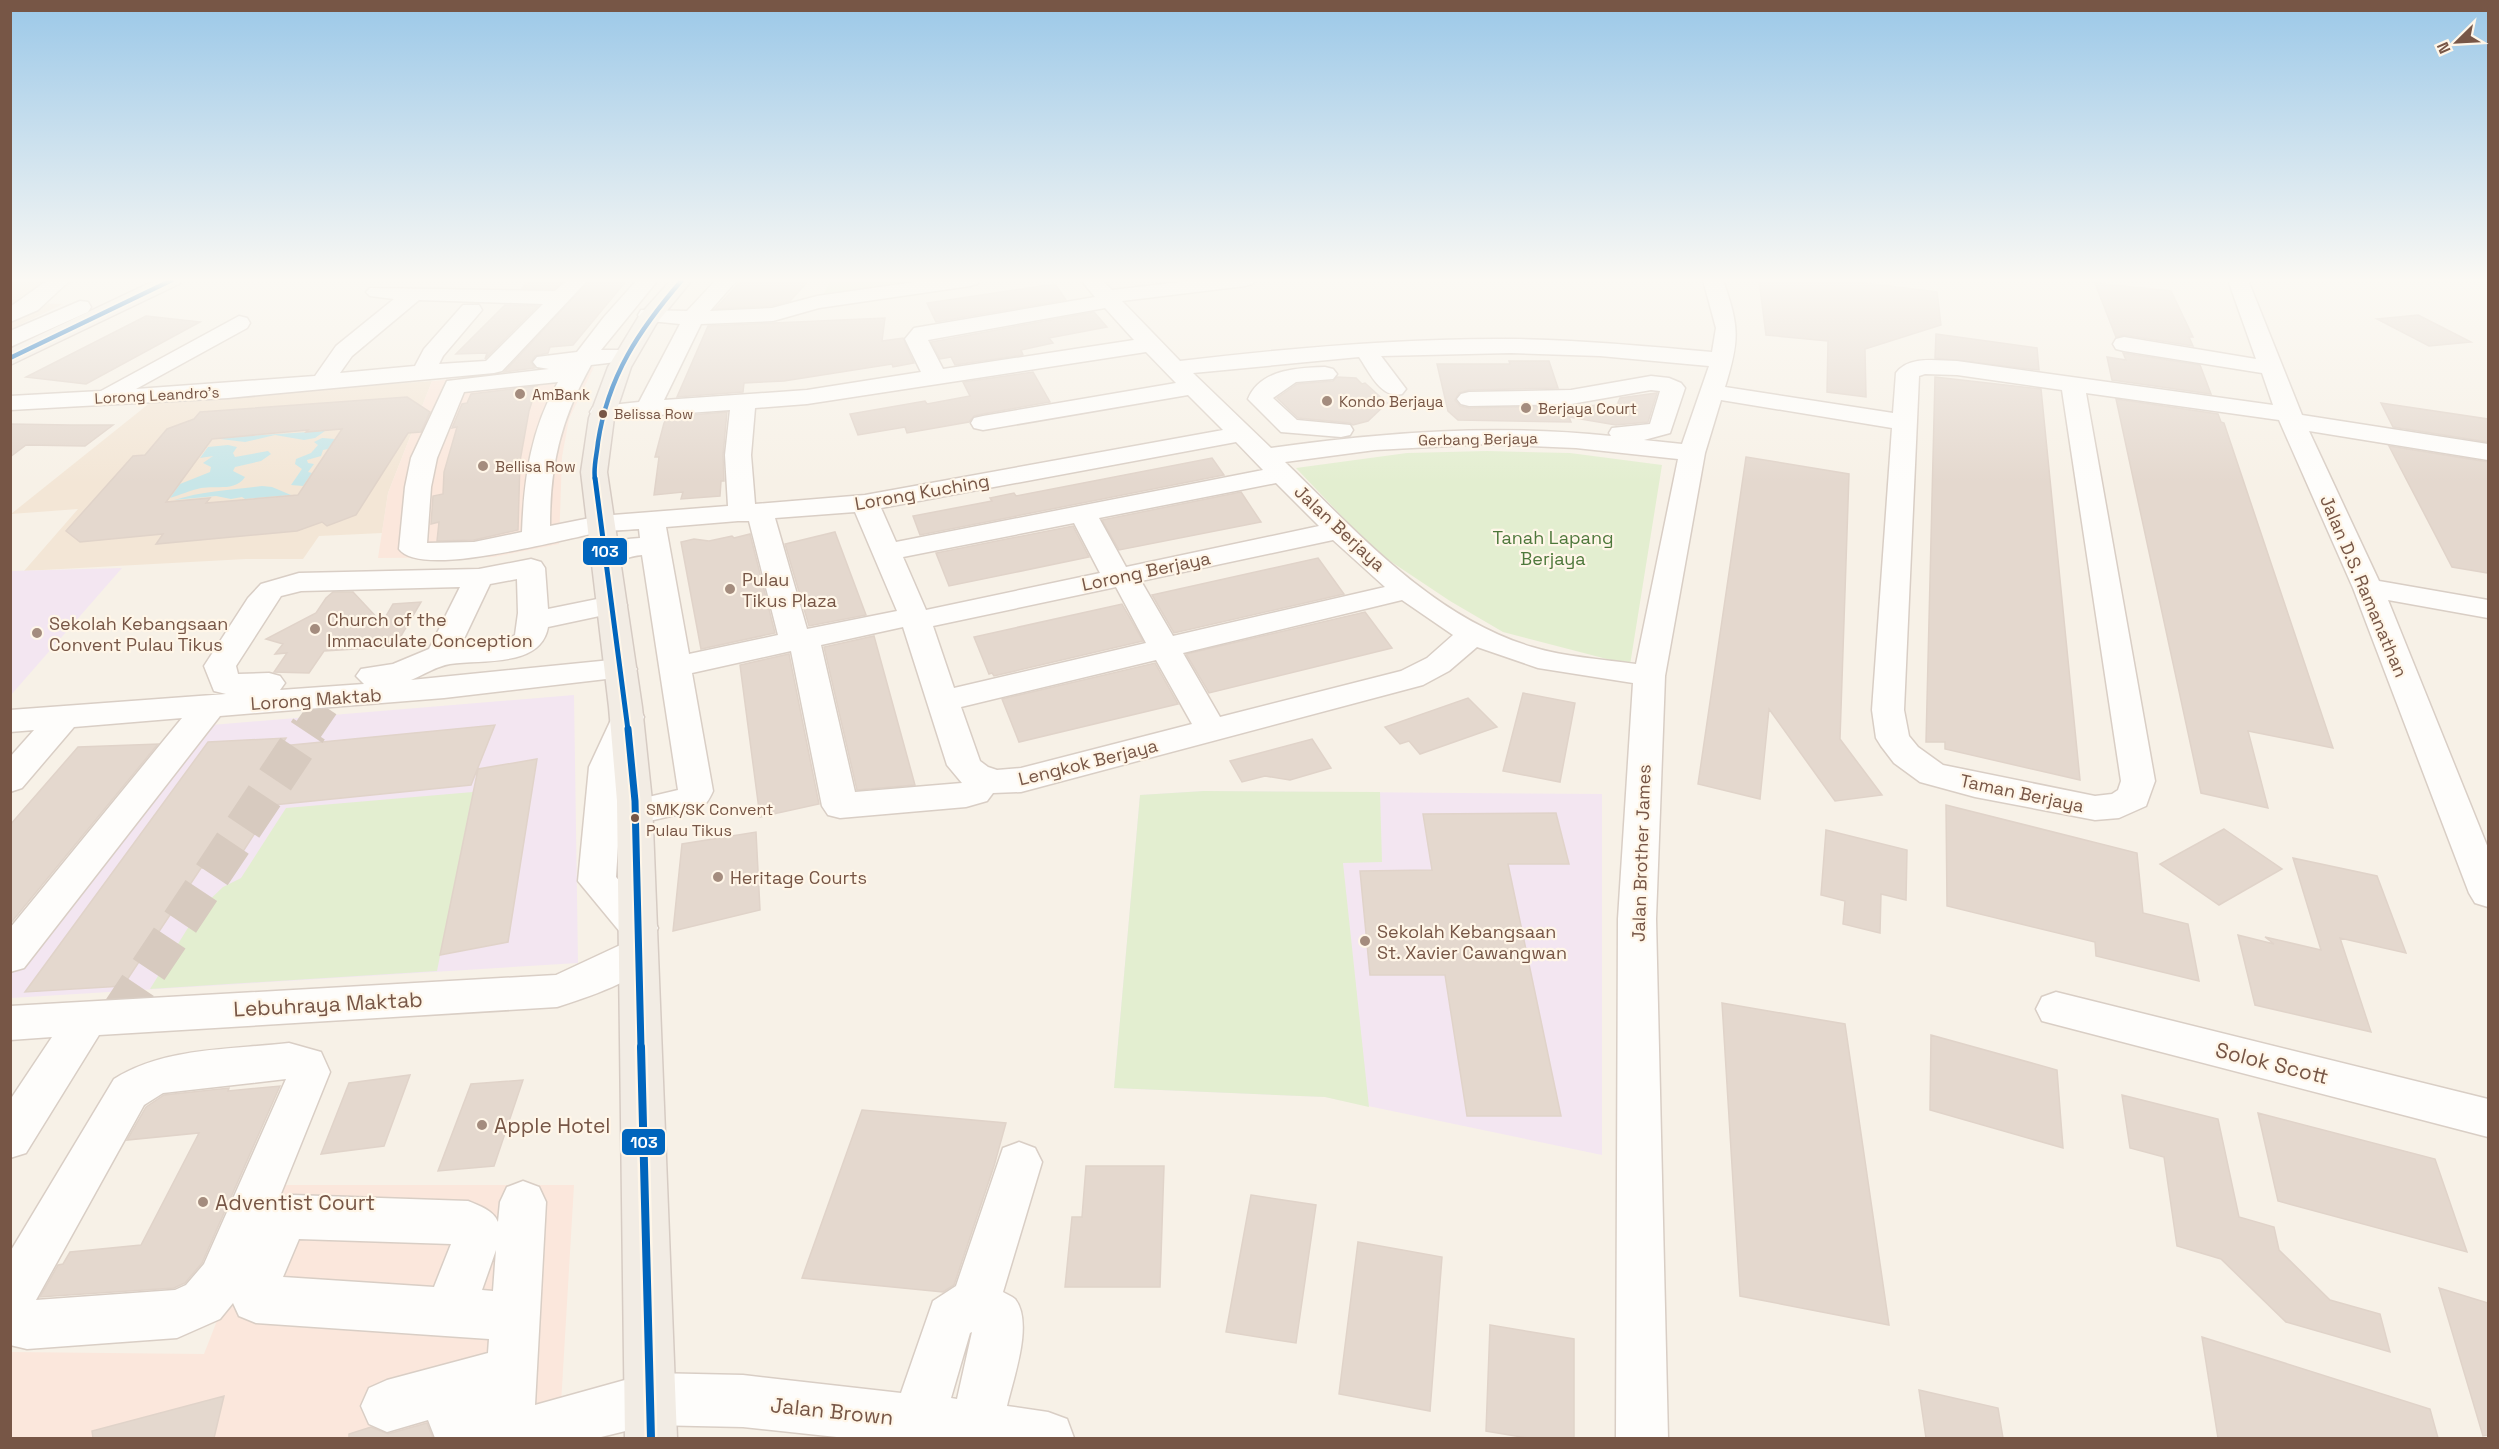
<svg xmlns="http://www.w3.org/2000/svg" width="2499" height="1449" viewBox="0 0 2499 1449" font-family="'Space Grotesk',sans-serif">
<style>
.residential{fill:#f3e6d6}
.commercial{fill:#fbe7dc}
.education{fill:#f3e6f1}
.green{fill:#e3eed0}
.water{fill:#c8e6e8}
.building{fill:#e4d8ce;stroke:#e0d3c9;stroke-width:1.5;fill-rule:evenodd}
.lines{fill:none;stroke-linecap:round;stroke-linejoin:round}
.minor-tunnel-far1{stroke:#d7cabf;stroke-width:29;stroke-dasharray:29 15;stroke-linecap:butt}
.minor-tunnel{stroke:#d7cabf;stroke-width:38;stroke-dasharray:38 19;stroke-linecap:butt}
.minor-casing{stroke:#d9cec5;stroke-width:3}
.major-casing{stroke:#d6cbc3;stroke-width:3}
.minor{fill:#fefdfb;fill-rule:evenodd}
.major{fill:#f2ece4;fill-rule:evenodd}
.bus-1-far3-casing{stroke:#fff6e8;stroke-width:8}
.bus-1-far2-casing{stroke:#fff6e8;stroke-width:9}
.bus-1-far1-casing{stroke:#fff6e8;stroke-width:11}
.bus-1-casing{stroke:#fff6e8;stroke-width:13}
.bus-1-far3{stroke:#0065bd;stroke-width:4.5}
.bus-1-far2{stroke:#0065bd;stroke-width:5}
.bus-1-far1{stroke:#0065bd;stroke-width:7}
.bus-1{stroke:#0065bd;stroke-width:8}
.poi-dot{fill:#a48c7e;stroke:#fff6e8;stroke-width:2}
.bus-dot{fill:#775646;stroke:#fff6e8;stroke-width:2}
.labels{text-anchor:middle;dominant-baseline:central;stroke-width:4.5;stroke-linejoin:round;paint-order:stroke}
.far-bus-label{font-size:14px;fill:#775646;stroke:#fff6e8;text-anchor:start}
.far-poi-label{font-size:15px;fill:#775646;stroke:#fff6e8;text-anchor:start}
.far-street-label{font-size:15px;fill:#775646;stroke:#fff6e8}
.bus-label{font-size:16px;fill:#775646;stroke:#fff6e8;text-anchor:start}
.street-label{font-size:18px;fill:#775646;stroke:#fff6e8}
.park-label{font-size:18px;fill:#4e783b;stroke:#fff6e8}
.poi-label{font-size:18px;fill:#775646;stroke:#fff6e8;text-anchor:start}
.near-street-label{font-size:21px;fill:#775646;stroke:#fff6e8}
.near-poi-label{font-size:21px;fill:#775646;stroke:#fff6e8;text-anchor:start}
.line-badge{stroke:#fff6e8;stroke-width:2}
.badge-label{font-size:16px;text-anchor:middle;font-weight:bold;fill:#fff}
</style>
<rect width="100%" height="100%" fill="#f7f1e7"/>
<path class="residential" d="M10,280H77L38,303L63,304L11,329Z
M432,381L388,493L382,533L319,536L303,559H246L24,571L78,509L11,514L151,402Z"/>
<path class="commercial" d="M594,367L569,419L562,457L559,544L493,557L378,558L388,493L432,381Z
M270,1185H574L559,1438H11V1352L204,1354Z"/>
<path class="education" d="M122,568L11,695V571Z
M574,695L578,963L11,998L10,972L199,726Z
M1204,791L1602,794V1155L1325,1097L1114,1088L1140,795Z"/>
<path class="green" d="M831,280H912V284L822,297Z
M1487,451L1570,453L1662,465L1630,665L1503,632L1450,601L1375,551L1296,468L1407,453Z
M1204,791L1380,792L1382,862L1343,863L1369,1107L1325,1097L1114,1088L1140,795Z
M473,792L437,971L150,989L199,910L223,887L241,878L286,808Z"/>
<path class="water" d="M325,431L315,438L304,440L275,435L245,442L212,438Z
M322,438L335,439L328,449L323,450L321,456L307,460L308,463L314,464L308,472L312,473L303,486L291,485L302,469L295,464L296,459L311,453L318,445L314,442Z
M228,445L237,447L233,453L235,457L268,451L271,454L261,461L235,467L233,471L245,477C235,492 216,485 201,488C191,490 180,495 170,498L180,484L210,472L211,467L203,463L213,456L200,458L208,447Z
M262,486L272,487L291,495L245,499L242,497L231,499L216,496L174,500C203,491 232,490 262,486Z"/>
<path class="building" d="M530,280H564L554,289L522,288Z
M590,280H627L573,345L550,347L548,353L535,356L531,362L535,368L504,372Z
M742,280H809L790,301L772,306L715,309Z
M1759,280H1841L1937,292L1941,325L1865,349L1866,397L1827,392L1828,341L1766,335Z
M2095,283L2171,291L2193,337H2189L2193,346L2124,335L2116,337Z
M1055,284L1066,300L936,322L927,303Z
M505,305L538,306L485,359L487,353L456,354Z
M1094,312L1107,327L1049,338L1053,343L1021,350L1023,355L955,365L951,357L940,359L931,342Z
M2418,315L2471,342L2429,346L2377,319Z
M146,316L200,322L86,384L26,377Z
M885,318L882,341L903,338L914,363L893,367L892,364L784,381L744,383L743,392L677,397L708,326Z
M1936,334L2037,348L2039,370L1935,358Z
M2123,353L2200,365L2211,394L2112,380L2107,357L2126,360Z
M1509,361H1549L1558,388L1469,390L1459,393L1455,400L1460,406L1469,408L1565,406L1568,414V406L1617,405L1620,398L1657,393L1648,422L1616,425L1569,417L1571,422L1458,420L1448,411L1437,364H1510Z
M1033,372L1050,402L983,414L974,416L969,422L907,433L905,427L858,435L850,414L925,401L927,404L970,396L963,382Z
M1337,377L1356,378L1362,384L1365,383L1387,403L1368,421L1353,425L1350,423L1298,418L1277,398L1297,384L1333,381Z
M1935,377L2041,389L2080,780L1945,749V742H1926Z
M537,386L529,411L520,461L518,530L474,540L437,541L439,522L431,524L433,496L443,494L444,472L457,427L452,428L462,404L467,403L471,394Z
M407,397L430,412L421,432L408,433L356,515L327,526L322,522L297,531L156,544L163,534L80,542L66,531L133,456L145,455L167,429L194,419L200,412ZM342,429L298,495L206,503L210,498L166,502L212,439L308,430L306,432Z
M2116,399L2218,414L2221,422L2224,423L2333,748L2248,731L2268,808L2201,793Z
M2381,403L2488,419V442L2393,427Z
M727,412L723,455L724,481H721L720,496L681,499L683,492L654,495L659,457H655L664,423L668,417Z
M10,424L71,425H113L85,446L26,445L10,457Z
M2389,446L2488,462V573L2452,567Z
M1746,457L1849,474L1840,739L1882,795L1835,801L1769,709L1760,799L1698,784Z
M1212,458L1224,475L920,535L913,516L992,501L990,498L1014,493L1016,496Z
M1241,492L1261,522L1119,550L1102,520Z
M1073,526L1089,557L949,586L936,553Z
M835,532L866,615L809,626L785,544Z
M750,534L775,633L701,649L681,542L694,539L709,541L732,536L734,538Z
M1318,558L1344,594L1174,633L1152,595Z
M333,592H353L382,623L393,604L421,602L398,641L402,646L324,651L309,673L274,672L287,653L275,654L283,644L266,639L316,613L326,598Z
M1122,604L1143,641L994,676L992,673L989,674L974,637Z
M1365,612L1392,648L1209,693L1186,654Z
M874,636L915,785L857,790L824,647Z
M789,654L819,804L760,817L740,665Z
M1155,663L1178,704L1019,742L1002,699Z
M1523,693L1575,703L1560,782L1503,771Z
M1468,698L1497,727L1420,754L1409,741L1400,744L1385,727Z
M495,725L471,785L273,805L233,867L201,868L123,986L25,992L208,742L286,738L281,746Z
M1312,739L1331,768L1290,780L1265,776L1242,782L1230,761Z
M158,744L10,924V825L78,747Z
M537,759L508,942L440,955L478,769Z
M1946,805L2137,853L2143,913L2188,924L2199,981L2096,956L2095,942L1947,906Z
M1556,813L1569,864H1508L1561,1116H1467L1445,975H1370L1360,871L1432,870L1423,814Z
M2224,829L2282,869L2219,905L2160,864Z
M1826,830L1907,850L1906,900L1881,894L1880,933L1843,924L1845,901L1821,895Z
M756,832L760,910L673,931L682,844Z
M2293,858L2377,876L2406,953L2340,938L2371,1032L2255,1005L2238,935L2274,944L2265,937L2321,950Z
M1722,1003L1845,1024L1889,1325L1740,1296Z
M1931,1035L2057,1070L2063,1148L1930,1110Z
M410,1075L384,1146L321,1154L349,1083Z
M523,1080L494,1166L438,1171L471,1084Z
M280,1086L202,1263L185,1283L174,1288L40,1297L58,1265L63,1264L70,1252L141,1245L199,1133L127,1140L146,1107L164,1095L229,1088L228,1091Z
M2122,1095L2218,1119L2239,1217L2274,1227L2279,1250L2330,1300L2380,1314L2390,1352L2286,1322L2221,1259L2177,1246L2164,1157L2130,1148Z
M862,1110L1006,1123L994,1166L954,1285L943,1292L802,1278Z
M2258,1113L2435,1159L2467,1252L2278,1201Z
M1086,1166H1164L1160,1287H1065L1072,1217H1082Z
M1251,1195L1316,1205L1296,1343L1226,1332Z
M1358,1242L1442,1257L1430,1411L1339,1394Z
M2439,1288L2488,1303V1435L2483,1436Z
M1490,1325L1574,1339V1438H1528L1486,1431Z
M2202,1337L2430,1409L2438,1438H2218Z
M1919,1390L1998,1408L2003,1438H1926Z
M224,1396L214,1438H93L92,1431Z
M427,1423L433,1438H349V1434L371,1427L388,1434Z"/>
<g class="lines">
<path class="minor-tunnel-far1" d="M308,730L330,698"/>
<path class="minor-tunnel" d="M117,1017L309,729"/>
<defs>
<path id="minor" d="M48,280H70L38,310L10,322V307Z
M567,280H588L502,371L494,373L228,398L10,410V396L101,391L239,316L247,318L250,323L247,328L136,389L315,376L336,346L394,299L370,296L366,292L370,288L555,291ZM419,300L543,304L486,361L439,364L443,356L482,310L479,305H463L424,349L415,366L340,373L352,356Z
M637,280H658L601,350H633L636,355L633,360L591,365C561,419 550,464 550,526L600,516L728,506L725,455L730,410L602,419L593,417L590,412L593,407L639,402L680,324L641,320L638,315L641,310L687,311L716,280H737L710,311L772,308L817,296L929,280H980L977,284L970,286L819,308L773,321L701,324L664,400L807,390L921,372L905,339L914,328L1095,297L1081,280H1102L1112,290L1197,280H1255L1252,284L1245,286L1122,301L1180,361C1290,348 1401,338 1512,339C1579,340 1645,346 1712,352L1716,328L1703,280H1723C1739,327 1740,338 1725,387L1893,413L1896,373C1909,355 1938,361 1957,361L2273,405L2262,373L2124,351L2116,349L2113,344L2116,339L2124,337L2256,359L2228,280H2248L2302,415L2488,444V460L2309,431L2379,581L2488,600V618L2388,600L2488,848V907L2475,903L2469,893L2353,588L2279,420L2086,393L2155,781L2146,806L2119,818L2095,820L1975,797L1920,782L1894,763L1881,746L1876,738L1872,710L1892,428L1721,400L1705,453L1665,676L1656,919L1668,1438H1616L1618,919L1633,683L1538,668L1477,647L1449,671L1423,685L1021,792L993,793L987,801L966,807L840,818L828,815L822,806L791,651L692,673L713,791C709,800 706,805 697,810L636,824L623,821L620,815L616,877L653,918L658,928L653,938L645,941L651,943L657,954C643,980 585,998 557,1007L99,1035L26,1153L10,1158V1100L52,1037L10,1040V1006L556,975L631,940L625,938L578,881L589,767L616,709L628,706L640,709L644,717L623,767L620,808L623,803L678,790L642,555C626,556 613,566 596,562L592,556C601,542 624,539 640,538L639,529C625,530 610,530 597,533C562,539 420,579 399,549L405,487L411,458L447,381L549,369L537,367L533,362L537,357L577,352L604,317ZM1105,308L1134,340L943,369L928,340ZM1146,352L1176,383L983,416L974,418L971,423L974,428L983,430L1188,395L1223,430L865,495L755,504L751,455L755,408L807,404ZM1511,353L1600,356L1709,366L1682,444L1644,440L1670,433L1685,388L1681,383L1669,378L1651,376L1571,390L1469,392L1461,394L1457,399L1461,404L1469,406L1571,404L1651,390L1660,391L1650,424L1612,428L1609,433L1611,436C1496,424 1384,432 1271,448L1193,373L1359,357C1370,373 1381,399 1402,394L1406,389L1381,356ZM1925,374L1957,375L2062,390L2121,781L2118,790L2112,794L2095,796L1943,765L1918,747L1909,736L1904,710L1919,376ZM558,382C531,429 524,478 522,532L474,542L427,543L431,487L437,458L464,392ZM1236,442L1263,470L896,542L881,508ZM1486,444L1576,448L1678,459L1636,664C1601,659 1565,657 1532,647C1432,617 1357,532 1285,462L1375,450ZM1276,483L1319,526L1126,567L1099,518ZM855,512L897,611L807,629L775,518ZM738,521H749L778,635L689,654L666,527ZM1074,523L1100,573L926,610L903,557ZM1333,540L1385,587L1173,636L1141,581ZM1116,587L1146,643L954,688L933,626ZM1402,600L1453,635L1427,658L1401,671L1220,717L1183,653ZM903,627L947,765L962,783L855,792L821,645ZM1156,660L1192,724L1021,768L997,770L988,767L980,761L961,707Z
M80,301L88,302L91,307L88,312L10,347V331Z
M1325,367L1333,369L1337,374L1333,379L1296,382L1273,398L1297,420L1350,425L1353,430L1350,435L1341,437L1281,432L1248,399C1260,369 1298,368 1325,367Z
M531,559L541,562L545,568L548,609L612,596L623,599L627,605L623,611L548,627C541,668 481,659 450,664C437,666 423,675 411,680L621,659L632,662L637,669L632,676L444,698L220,716L24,968L10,972V928L182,718L74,727L22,788L10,792V757L34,730L10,732V710L226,694L214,691L204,666L248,598L261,584L299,573L479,569ZM517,579L518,613L515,635L508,639L462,643L490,584ZM460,587L429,649L393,664L361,669L356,676L364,684L280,690L285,683L280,676L269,673L238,674L236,666L281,596L301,591Z
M2056,992L2488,1099V1137L2042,1021L2036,1009L2042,997Z
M289,1043L321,1052L330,1072L278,1201L293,1195L468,1201C480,1206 493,1210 498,1222L500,1202L507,1187L523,1181L539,1187L546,1202L535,1405L650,1373L743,1375L901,1393L933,1301L956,1286L1003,1148L1019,1142L1035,1148L1042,1162L1003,1292C1006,1294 1012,1296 1015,1299C1034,1323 1013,1379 1007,1406L1048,1412L1067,1419L1074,1438H846L743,1427L650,1425L597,1438H435L428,1420L387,1432L369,1424L361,1406L369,1388L387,1380L488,1353L489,1339L256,1323L239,1316L233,1303L220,1319L177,1338L27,1349L10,1345V1252L114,1079C165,1047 230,1050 289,1043ZM286,1079L204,1264L186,1285L175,1290L36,1300L144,1105L163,1093ZM299,1239L451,1244L434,1287L283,1277ZM496,1250L493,1291L482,1290ZM972,1332L957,1399L951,1398L970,1333Z"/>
<path id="major" d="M156,280H182L179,284L10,365V349Z
M671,280H692L656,324L631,367L614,418L607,472L642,707L652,801L677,1438H625L617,801L609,707L581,472L589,418L608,367L639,316Z"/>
</defs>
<use href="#minor" class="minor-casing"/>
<use href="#major" class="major-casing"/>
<use href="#minor" class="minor"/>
<use href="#major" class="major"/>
<defs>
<path id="bus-1-far3" d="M10,358L172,280
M595,479C593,467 597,454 598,442C608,376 639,330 682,280"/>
<path id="bus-1-far2" d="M595,478L628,730"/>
<path id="bus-1-far1" d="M628,729L635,801L641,1048"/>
<path id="bus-1" d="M641,1047L651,1438"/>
</defs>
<use href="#bus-1-far3" class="bus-1-far3-casing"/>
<use href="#bus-1-far2" class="bus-1-far2-casing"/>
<use href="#bus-1-far1" class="bus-1-far1-casing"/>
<use href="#bus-1" class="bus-1-casing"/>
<use href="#bus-1-far3" class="bus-1-far3"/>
<use href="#bus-1-far2" class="bus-1-far2"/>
<use href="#bus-1-far1" class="bus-1-far1"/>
<use href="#bus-1" class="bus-1"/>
</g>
<linearGradient id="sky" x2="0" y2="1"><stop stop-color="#9bc8e8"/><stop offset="0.58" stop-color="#fbf9f4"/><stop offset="1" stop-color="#fbf9f4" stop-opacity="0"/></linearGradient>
<rect width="2499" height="483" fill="url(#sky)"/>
<g class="poi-dot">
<circle cx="520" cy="394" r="6"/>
<circle cx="1327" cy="401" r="6"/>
<circle cx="1526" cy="408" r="6"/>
<circle cx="483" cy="466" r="6"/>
<circle cx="730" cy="589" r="6"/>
<circle cx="315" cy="629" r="6"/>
<circle cx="37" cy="633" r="6"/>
<circle cx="718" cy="877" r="6"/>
<circle cx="1365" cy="941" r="6"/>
<circle cx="482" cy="1125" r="6"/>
<circle cx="203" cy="1202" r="6"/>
</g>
<g class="bus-dot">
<circle cx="603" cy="414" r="5"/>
<circle cx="635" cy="818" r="5"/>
</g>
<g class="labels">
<g class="far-bus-label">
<text x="614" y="414">Belissa Row</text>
</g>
<g class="far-poi-label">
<text x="532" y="394">AmBank</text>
<text x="1339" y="401">Kondo Berjaya</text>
<text x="1538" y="408">Berjaya Court</text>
<text x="495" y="466">Bellisa Row</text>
</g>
<g class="far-street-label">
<text transform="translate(157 395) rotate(-3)">Lorong Leandro's</text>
<text transform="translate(1478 439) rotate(-1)">Gerbang Berjaya</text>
</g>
<g class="bus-label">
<text x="646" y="809">SMK/SK Convent<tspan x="646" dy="21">Pulau Tikus</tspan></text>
</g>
<g class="street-label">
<text transform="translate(922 492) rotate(-10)">Lorong Kuching</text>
<text transform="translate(1340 528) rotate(43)">Jalan Berjaya</text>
<text transform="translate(1146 571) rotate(-12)">Lorong Berjaya</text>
<text transform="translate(2364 586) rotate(67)">Jalan D.S. Ramanathan</text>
<text transform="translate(316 699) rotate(-4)">Lorong Maktab</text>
<text transform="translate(1088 762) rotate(-14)">Lengkok Berjaya</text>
<text transform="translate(2022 793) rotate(12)">Taman Berjaya</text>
<text transform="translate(1641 853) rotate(-88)">Jalan Brother James</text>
</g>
<g class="park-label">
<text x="1553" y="537">Tanah Lapang<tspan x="1553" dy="21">Berjaya</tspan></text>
</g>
<g class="poi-label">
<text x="742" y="579">Pulau<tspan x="742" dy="21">Tikus Plaza</tspan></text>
<text x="327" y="619">Church of the<tspan x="327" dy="21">Immaculate Conception</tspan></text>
<text x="49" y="623">Sekolah Kebangsaan<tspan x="49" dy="21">Convent Pulau Tikus</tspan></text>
<text x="730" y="877">Heritage Courts</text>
<text x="1377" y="931">Sekolah Kebangsaan<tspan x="1377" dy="21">St. Xavier Cawangwan</tspan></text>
</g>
<g class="near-street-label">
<text transform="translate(328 1004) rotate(-3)">Lebuhraya Maktab</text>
<text transform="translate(2272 1063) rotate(14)">Solok Scott</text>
<text transform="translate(832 1411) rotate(6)">Jalan Brown</text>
</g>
<g class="near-poi-label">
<text x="494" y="1125">Apple Hotel</text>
<text x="215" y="1202">Adventist Court</text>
</g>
</g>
<g class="line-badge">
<rect x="582" y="537" width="46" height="29" rx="6" fill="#0065bd"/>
<rect x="621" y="1128" width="45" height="28" rx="6" fill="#0065bd"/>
</g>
<g class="badge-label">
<text x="605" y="557">103</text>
<text x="644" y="1148">103</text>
</g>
<rect width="2499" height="1449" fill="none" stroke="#775646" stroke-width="24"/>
<g transform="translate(2457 42) rotate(246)" stroke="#fff6e8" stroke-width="4.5" paint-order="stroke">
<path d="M0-4.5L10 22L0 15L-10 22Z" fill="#775646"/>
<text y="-9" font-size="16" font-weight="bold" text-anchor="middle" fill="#775646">N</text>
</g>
</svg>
